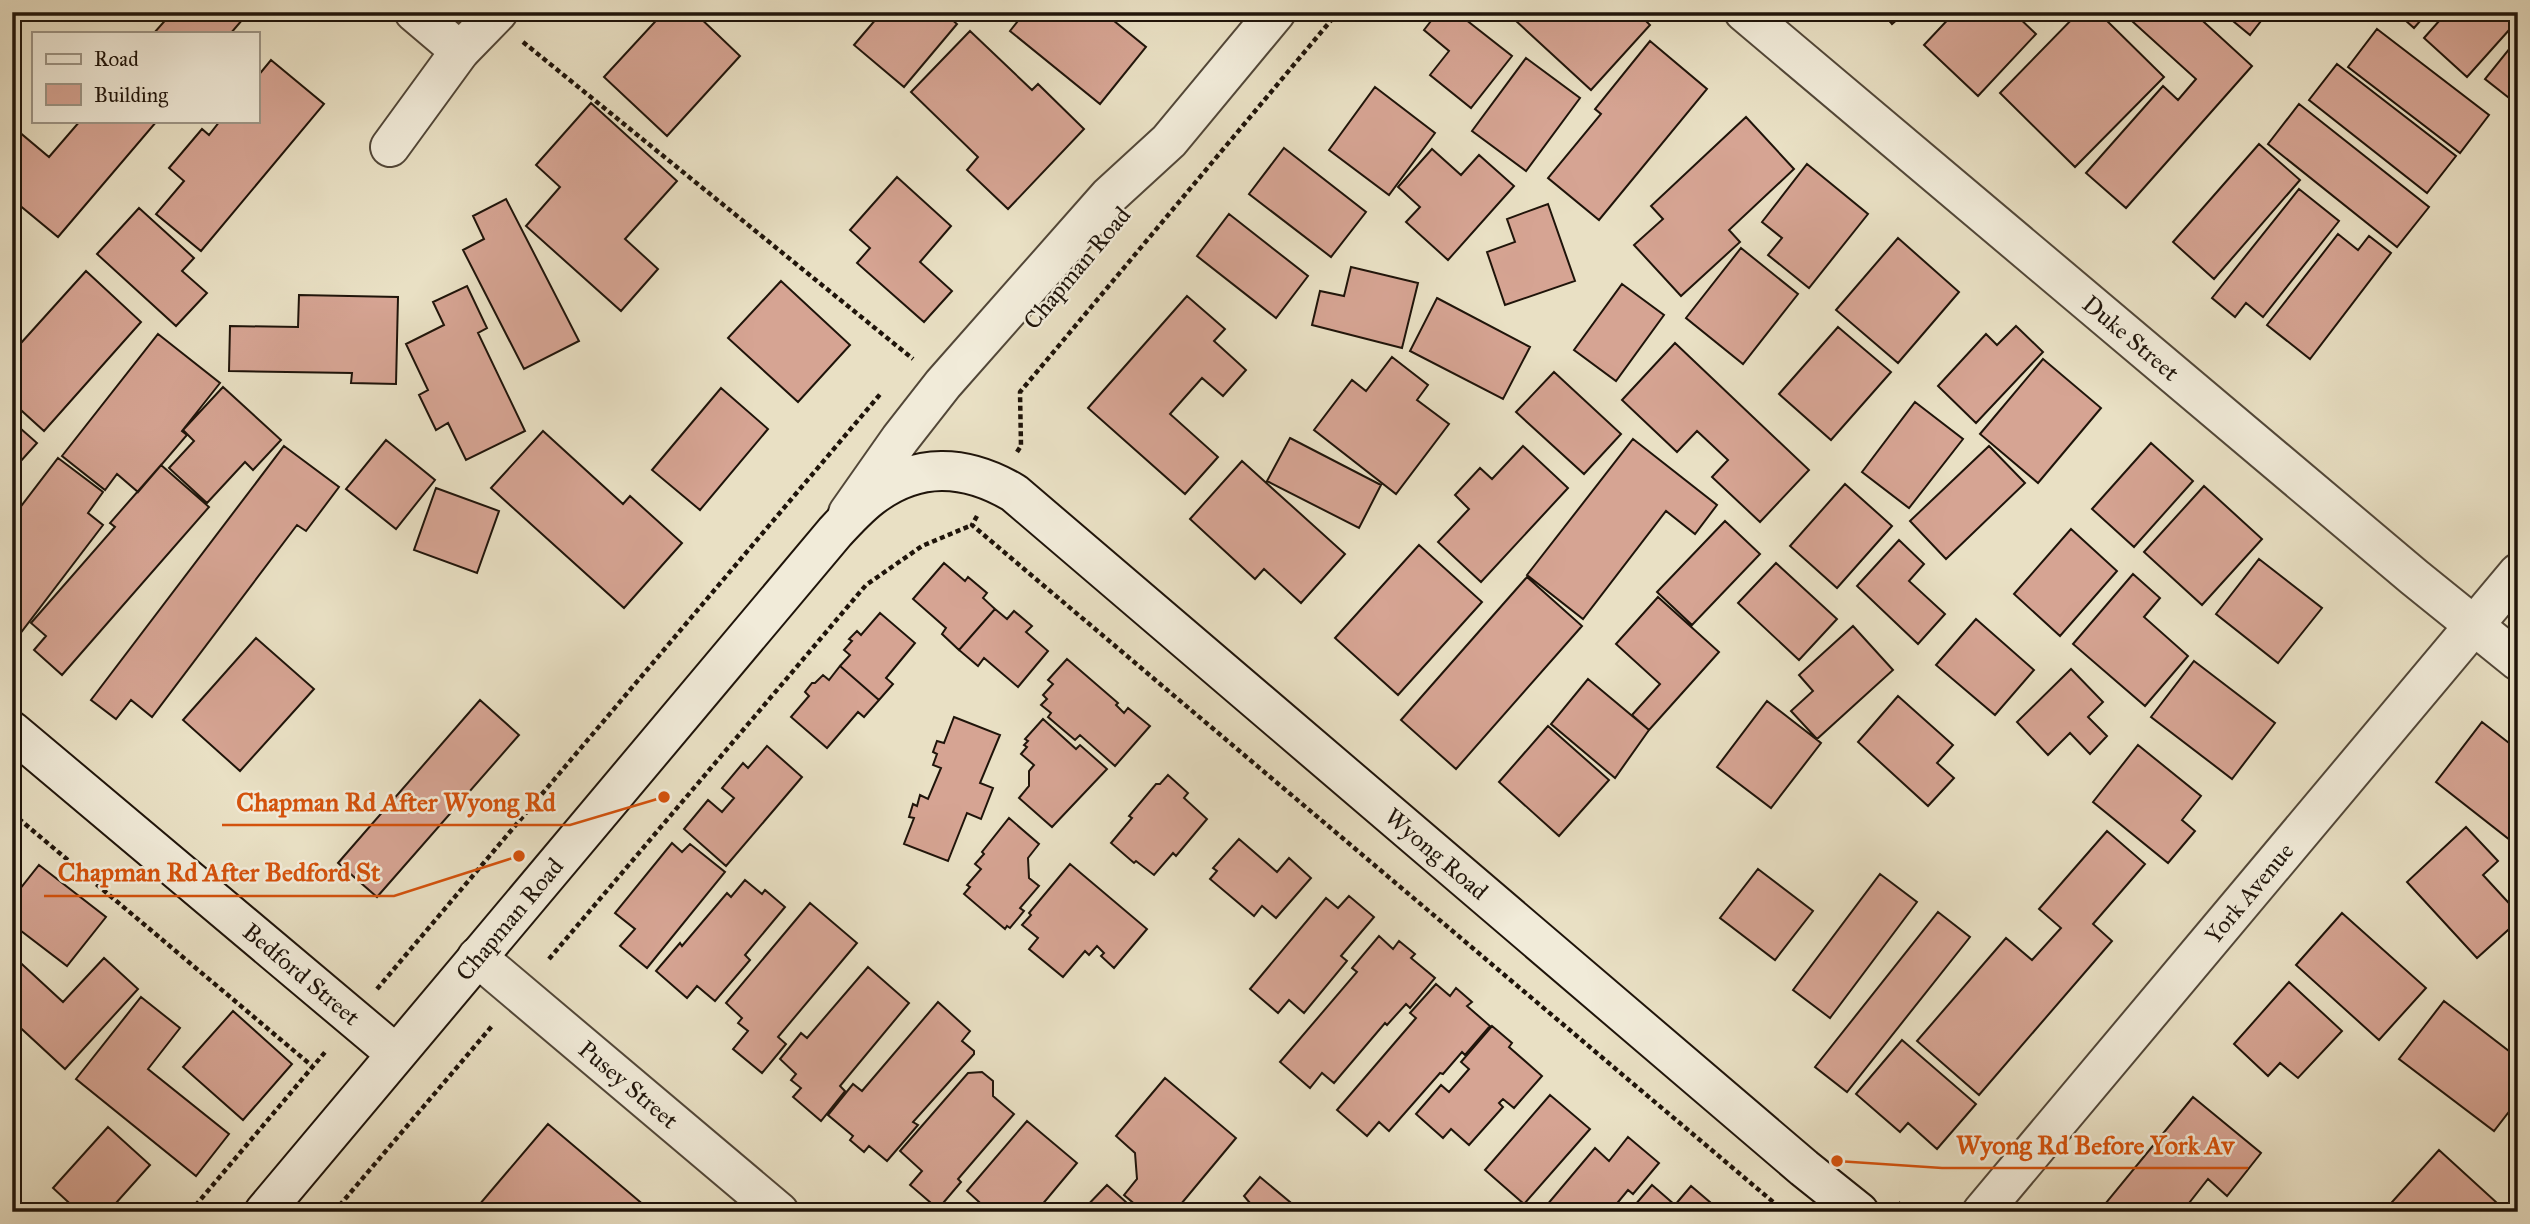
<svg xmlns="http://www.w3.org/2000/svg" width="2530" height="1224" viewBox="0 0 2530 1224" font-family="'IM FELL Great Primer',serif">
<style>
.building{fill:#d6a493;stroke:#1f140a;stroke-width:2}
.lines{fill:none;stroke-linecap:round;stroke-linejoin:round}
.street-casing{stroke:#524738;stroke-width:42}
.secondary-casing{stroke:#1f140a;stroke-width:42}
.path{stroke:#1f140a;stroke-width:4.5;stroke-dasharray:5 3.5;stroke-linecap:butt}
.street{stroke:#f1ebd9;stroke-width:38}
.secondary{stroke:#f1ebd9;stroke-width:38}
.labels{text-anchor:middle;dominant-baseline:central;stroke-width:5;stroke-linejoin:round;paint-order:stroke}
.street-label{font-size:24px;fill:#1f140a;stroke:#f1ebd9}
.leader{fill:none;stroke:#d4520c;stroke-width:2.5}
.callout-dot{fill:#d4520c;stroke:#f1ebd9;stroke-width:2.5}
.callout-label{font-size:26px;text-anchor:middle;font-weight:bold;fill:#d4520c;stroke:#f1ebd9;stroke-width:5;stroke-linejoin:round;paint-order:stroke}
</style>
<rect width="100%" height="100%" fill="#e9e0c4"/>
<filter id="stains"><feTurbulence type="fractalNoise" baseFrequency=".00286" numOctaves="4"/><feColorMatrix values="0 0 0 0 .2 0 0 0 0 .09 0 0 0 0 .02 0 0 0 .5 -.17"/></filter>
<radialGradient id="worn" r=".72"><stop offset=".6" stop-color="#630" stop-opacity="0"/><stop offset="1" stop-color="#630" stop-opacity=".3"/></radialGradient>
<path class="building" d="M166,12H249L231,33H154L170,15Z
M664,12H694L740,56L667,136L604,77Z
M882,12H943L957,24L904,87L854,45Z
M1025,12H1103L1146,47L1100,104L1010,31Z
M1438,12H1456L1512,56L1471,108L1430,75L1449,51L1424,30Z
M1524,12H1637L1650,25L1591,90L1516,21Z
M1882,12H1906L1892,24Z
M1955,12H2013L2036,34L1978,96L1924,45Z
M2079,12H2098L2164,77L2075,167L2000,93Z
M2122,12H2193L2252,66L2126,208L2086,173L2163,86L2178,100L2196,79Z
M2222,12H2268L2250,35Z
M2396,12H2428L2414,28Z
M2447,12H2518V20L2467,77L2424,38Z
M2377,29L2489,115L2460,153L2348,67Z
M970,31L1032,90L1038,84L1084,129L1008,209L967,170L978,157L911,92Z
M2518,38V105L2485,79Z
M1650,41L1707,89L1599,220L1548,178L1601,114L1595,109Z
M1526,58L1580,98L1526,171L1472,131Z
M271,60L324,104L201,251L156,214L184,181L169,168L202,129L209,135L220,121H257V77Z
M2337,64L2456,156L2427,193L2309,100Z
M1375,87L1435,133L1389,195L1329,150Z
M591,103L677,181L625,239L658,269L621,311L526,226L560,187L536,165Z
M2299,104L2429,207L2397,247L2268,144Z
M1746,117L1794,169L1729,230L1740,242L1681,296L1634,245L1663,219L1651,206Z
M80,121H157L58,237L12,199V126L49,157Z
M2259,144L2300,180L2214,279L2173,242Z
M1284,148L1366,212L1331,257L1249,194Z
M1432,149L1461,175L1479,155L1514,186L1448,260L1406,222L1420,207L1398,187Z
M1807,164L1868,214L1809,288L1768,255L1782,238L1762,222Z
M897,177L951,226L920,262L952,291L924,322L857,263L870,248L850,230Z
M2299,189L2339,221L2263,317L2246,303L2235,317L2212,298Z
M506,199L579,341L524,369L463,250L484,239L473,216Z
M1548,204L1575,281L1505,305L1487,252L1515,242L1507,219Z
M139,208L194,258L182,271L207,293L176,326L97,254Z
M1229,214L1308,276L1276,318L1197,256Z
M2338,234L2358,250L2369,236L2391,253L2310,359L2267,325Z
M1898,238L1959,292L1898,363L1836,310Z
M1741,248L1798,294L1743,364L1686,318Z
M1351,267L1418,283L1402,348L1312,325L1320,291L1344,296Z
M86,271L141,322L44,431L12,402V353Z
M781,281L850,345L798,402L728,338Z
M1622,284L1664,315L1616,381L1574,350Z
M467,286L487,328L478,333L525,431L466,460L448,423L436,430L419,395L428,390L406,344L444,325L433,302Z
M299,295L398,297L396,384L351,383L352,373L229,371L230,326L298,327Z
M1187,296L1225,329L1214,341L1246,370L1223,396L1202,378L1170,414L1218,457L1185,494L1088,408Z
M1437,298L1530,347L1503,399L1410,351Z
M2016,326L2043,352L1976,423L1938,386L1986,334L1997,345Z
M1838,327L1891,372L1831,440L1779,394Z
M158,334L220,383L182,431L187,435L138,492L117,474L105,490L62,456Z
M1675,343L1809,470L1760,522L1712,477L1728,460L1697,431L1677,452L1622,400Z
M1392,357L1428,385L1417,400L1449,424L1396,494L1314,430L1352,380L1366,391Z
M2043,359L2101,408L2038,483L1980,434Z
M1554,372L1621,434L1584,474L1516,412Z
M223,387L281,440L253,470L245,462L207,503L169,468L194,441L183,430Z
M721,388L768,429L700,510L652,470Z
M1915,402L1963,439L1909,508L1862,472Z
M12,421L37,443L12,471Z
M543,431L623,504L630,496L682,543L624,608L491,488Z
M1290,438L1381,485L1359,528L1267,481Z
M1633,439L1717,505L1695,534L1666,511L1583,619L1527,575Z
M386,440L435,480L396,529L346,489Z
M2151,443L2193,481L2134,547L2092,509Z
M284,446L339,487L306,531L297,525L152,717L131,700L116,719L91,700Z
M1523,446L1568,488L1481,582L1438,542L1469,509L1455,495L1480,468L1492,479Z
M1989,446L2025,483L1946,559L1910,521Z
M58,458L103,492L88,513L103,525L16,639L12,636V518Z
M1242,461L1345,554L1301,603L1264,569L1255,579L1190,519Z
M161,465L209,507L62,675L34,650L46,636L31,623L115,527L110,523Z
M1845,484L1892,526L1837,588L1790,546Z
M2204,486L2262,539L2202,605L2144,552Z
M436,488L499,511L477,573L414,550Z
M1725,521L1760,554L1692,625L1657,592Z
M2071,529L2117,571L2060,636L2014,594Z
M1899,540L1924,564L1909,581L1945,614L1918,644L1857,586Z
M1419,545L1482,602L1398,695L1335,638Z
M2259,559L2322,608L2278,663L2216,614Z
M944,563L965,581L968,577L987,593L983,598L995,609L959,650L942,634L946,628L913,599Z
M1776,563L1837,619L1799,660L1738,603Z
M2133,574L2160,598L2144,617L2188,656L2145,706L2073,644Z
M1527,577L1582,626L1456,769L1401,720Z
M1658,597L1719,652L1649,730L1632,715L1660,684L1616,644Z
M995,609L1007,619L1014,611L1032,626L1026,632L1048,651L1018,687L984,658L978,666L959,650Z
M880,613L915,643L886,678L893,684L879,700L840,666L850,655L844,650L852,641L849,639L857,631L861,635Z
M1976,619L2034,670L1995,715L1936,665Z
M1853,626L1893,670L1817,739L1791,711L1813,691L1799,675Z
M256,638L314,689L240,771L183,720Z
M1067,659L1118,703L1116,705L1124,713L1128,708L1150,726L1115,766L1080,735L1075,740L1048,717L1051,713L1041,705L1047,699L1043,695L1053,684L1048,680Z
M2194,661L2275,723L2232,779L2151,717Z
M840,666L879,700L864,717L858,712L827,748L791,717L809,696L805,692L812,683H815L823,675L829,680Z
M2071,669L2103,702L2088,717L2107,736L2090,754L2070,733L2048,755L2017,722Z
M1588,679L1649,730L1615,778L1551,724Z
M1898,696L1953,745L1937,763L1954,778L1928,806L1858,742Z
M480,700L519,735L377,897L338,863Z
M1767,701L1821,743L1771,808L1717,767Z
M954,717L1000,735L980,783L993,788L981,819L967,813L948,861L904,844L914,818L909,817L913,804L917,806L920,795L928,799L941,768L933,765L937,754L933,752L937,741L944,743Z
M1043,719L1076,749L1080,745L1107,769L1052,827L1019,798L1029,786V771L1034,765L1021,754L1027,747L1024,745L1028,741L1025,739Z
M2482,722L2518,750V830L2510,840L2436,782Z
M1548,726L1609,780L1559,836L1499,782Z
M2138,745L2201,796L2182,820L2195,831L2168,863L2093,802Z
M767,746L802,777L726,866L684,829L708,800L722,812L734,798L722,788L743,763L748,768Z
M1168,775L1188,793L1184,798L1207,819L1176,856L1173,853L1154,875L1136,861L1134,863L1111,843L1132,818L1129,816L1156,784H1160Z
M1009,818L1039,844L1028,858L1029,878L1039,886L1020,908L1024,911L1010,928L1007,926L1005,929L964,894L970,887L967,885L981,869L975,864L984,854L982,852Z
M2466,827L2498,861L2483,875L2518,913V921L2477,958L2407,882Z
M2107,831L2145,864L2093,924L2112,941L1979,1095L1917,1041L2006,938L2032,960L2061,928L2039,909Z
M1239,839L1277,872L1289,858L1311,878L1276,918L1262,906L1254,916L1210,879L1217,871L1213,868Z
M672,843L682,852L690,844L725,872L647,968L620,946L635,929L615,913Z
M1070,864L1147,929L1114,968L1101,956L1104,953L1097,946L1089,955L1085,951L1063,977L1029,949L1038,938L1022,925L1031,915L1029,913Z
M39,865L106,917L67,966L12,924V899Z
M1758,869L1813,911L1775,960L1720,918Z
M1880,874L1917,902L1830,1018L1793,990Z
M745,880L762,894L765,890L785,907L745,955L750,960L715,1001L697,986L687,998L656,971L680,943L682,946L727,893L731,897Z
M1349,896L1374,917L1341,956L1347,961L1304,1013L1289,1000L1278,1013L1250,989L1326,898L1338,908Z
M810,903L857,943L778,1037L786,1044L762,1073L733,1049L748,1031L738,1023L742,1018L726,1003Z
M1938,912L1970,937L1847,1092L1815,1067Z
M2342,913L2426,988L2379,1040L2296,965Z
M1379,936L1393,949L1399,941L1415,954L1411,958L1435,978L1410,1008L1406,1004L1387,1025L1385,1023L1334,1083L1322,1073L1310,1088L1280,1062L1357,972L1352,968Z
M12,955L63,1002L104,958L138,989L65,1069L12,1020Z
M868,967L909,1003L840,1086L845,1091L821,1121L793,1097L801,1088L791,1080L796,1074L780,1059L801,1033L807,1038Z
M2289,982L2342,1031L2298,1078L2280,1063L2268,1076L2234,1044Z
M1436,984L1450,996L1456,988L1472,1002L1467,1006L1490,1026L1465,1055L1462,1052L1443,1074L1440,1073L1389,1131L1379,1122L1367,1136L1337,1110L1416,1018L1410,1013Z
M141,997L180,1028L148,1069L229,1134L196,1176L76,1079Z
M2444,1001L2518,1058V1100L2494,1131L2399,1059Z
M938,1002L970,1031L962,1041L974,1051V1054L913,1122L918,1125L887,1161L869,1146L864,1152L850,1140L853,1136L828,1115L853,1084L862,1091Z
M233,1011L292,1064L243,1120L183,1067Z
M1492,1026L1512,1043L1509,1047L1542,1076L1514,1108L1503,1099L1499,1103L1503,1107L1469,1145L1451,1129L1443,1138L1416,1114L1441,1085L1449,1092L1469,1069L1461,1062Z
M1902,1040L1976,1104L1937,1149L1908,1123L1900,1132L1856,1094Z
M982,1072L993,1081V1096L1014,1114L958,1179L961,1182L938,1209L910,1185L922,1171L900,1151L968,1073Z
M1165,1078L1236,1138L1176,1210L1178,1212H1144L1124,1195L1137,1179L1135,1153L1116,1136Z
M1550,1095L1590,1129L1524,1204L1485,1170Z
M2193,1097L2261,1153L2227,1196L2208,1179L2182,1212H2115L2105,1204Z
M1027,1121L1077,1163L1036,1212H990L967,1191Z
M548,1124L652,1212H473Z
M108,1127L150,1165L108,1212H79L53,1188Z
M1628,1137L1659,1163L1633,1194L1628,1190L1610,1212L1602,1207L1598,1212H1541L1595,1148L1609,1161Z
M2439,1150L2496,1202L2487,1212H2383Z
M1260,1177L1302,1212H1245L1243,1210L1250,1203L1244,1196Z
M1107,1185L1137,1212H1081Z
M1652,1185L1675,1205L1691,1186L1718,1209L1716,1212H1629Z
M12,1196L28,1212H12Z"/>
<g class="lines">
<defs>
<g id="street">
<path d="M414,12L460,51"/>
<path id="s1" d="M1744,12L2414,577L2518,661"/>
<path d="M390,147L460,51L498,12"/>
<path d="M848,513L900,439L943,384L1109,196L1169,141L1276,12"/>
<path id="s2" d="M477,957L779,1212"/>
<path id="s3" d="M1982,1212L2518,573"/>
</g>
<g id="secondary">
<path id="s4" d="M12,731L396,1054"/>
<path id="s5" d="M264,1212L835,532C846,520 858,507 871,497C917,462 965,464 1014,493L1804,1168L1859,1212"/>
</g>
</defs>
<use href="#street" class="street-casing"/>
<use href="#secondary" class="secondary-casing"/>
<path class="path" d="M523,42L913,359
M1017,452L1021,446L1020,392L1338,12
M977,516L972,525L1785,1212
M12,813L312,1066
M549,959L866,585L922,546L972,525
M377,989L882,392
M1898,1203L1907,1211L1919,1212
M190,1212L326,1051
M334,1212L492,1026
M1925,1212L1943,1208"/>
<use href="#street" class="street"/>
<use href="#secondary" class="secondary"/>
</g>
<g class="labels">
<g class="street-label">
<text transform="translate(1077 268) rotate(-50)">Chapman Road</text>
<text stroke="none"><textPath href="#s1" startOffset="506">Duke Street</textPath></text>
<text stroke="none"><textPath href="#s5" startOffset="1647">Wyong Road</textPath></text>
<text stroke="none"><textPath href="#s3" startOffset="416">York Avenue</textPath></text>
<text stroke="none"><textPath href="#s5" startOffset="382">Chapman Road</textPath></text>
<text stroke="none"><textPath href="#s4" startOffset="378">Bedford Street</textPath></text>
<text stroke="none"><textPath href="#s2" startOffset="198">Pusey Street</textPath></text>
</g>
</g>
<path class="leader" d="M664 797L570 825H222M519 856L394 896H44M1837 1161L1942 1168H2248"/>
<g class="callout-dot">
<circle cx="664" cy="797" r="7"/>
<circle cx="519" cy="856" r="7"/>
<circle cx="1837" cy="1161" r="7"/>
</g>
<g class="callout-label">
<text x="396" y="811">Chapman Rd After Wyong Rd</text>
<text x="219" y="881">Chapman Rd After Bedford St</text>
<text x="2095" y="1154">Wyong Rd Before York Av</text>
</g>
<rect width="2530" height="1224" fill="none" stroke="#e9e0c4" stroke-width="42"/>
<rect x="14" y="14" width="2502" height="1196" fill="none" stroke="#1f140a" stroke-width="3.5"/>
<rect x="21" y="21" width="2488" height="1182" fill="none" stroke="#1f140a" stroke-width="2"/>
<rect x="32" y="32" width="228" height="91" fill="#f1ebd9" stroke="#9d9586" stroke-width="2"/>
<rect x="46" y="54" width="35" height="10" fill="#f1ebd9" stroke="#9d9586" stroke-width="2"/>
<text x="94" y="66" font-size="21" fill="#1f140a">Road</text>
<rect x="46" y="84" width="35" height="21" fill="#d6a493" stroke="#9d9586" stroke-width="2"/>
<text x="94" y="102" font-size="21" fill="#1f140a">Building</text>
<rect width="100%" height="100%" filter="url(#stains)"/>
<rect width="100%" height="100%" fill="url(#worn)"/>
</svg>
